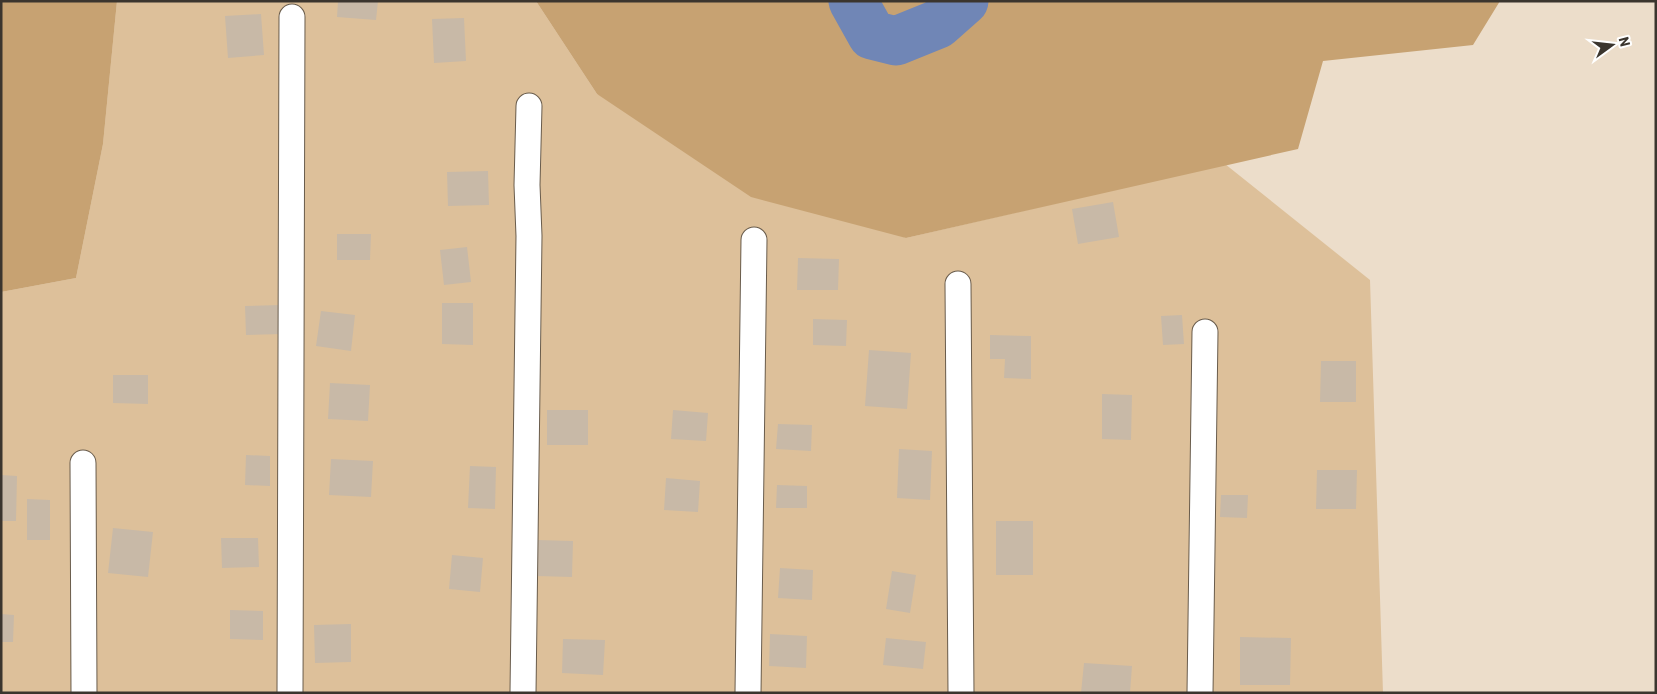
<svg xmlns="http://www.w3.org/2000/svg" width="1657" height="694" viewBox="0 0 1657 694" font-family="Barlow,sans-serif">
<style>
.green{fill:#ddc09a}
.forest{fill:#c7a272}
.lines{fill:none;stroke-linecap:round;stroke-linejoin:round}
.river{stroke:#7086b6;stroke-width:49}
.building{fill:#c8b9a7}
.minor-casing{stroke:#695c4c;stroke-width:27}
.minor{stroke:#fff;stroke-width:25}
</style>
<rect width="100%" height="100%" fill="#ecddca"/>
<path class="green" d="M117,1H536L597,94L906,238L1225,164L1370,280L1383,693H1V292L76,278L103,144Z"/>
<path class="forest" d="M1,1H117L103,144L76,278L1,292Z
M536,1H1500L1473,45L1323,61L1298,149L906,238L751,197L597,94Z"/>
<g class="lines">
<path class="river" d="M853,1L872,35L896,41L938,24L964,1"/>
</g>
<path class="building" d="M338,1H378L376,20L337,17Z
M261,14L264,55L228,58L225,16Z
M464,18L466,61L434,63L432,19Z
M488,171L489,205L448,206L447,172Z
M1113,202L1119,237L1078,244L1072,209Z
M337,234H371L370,260H337Z
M467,247L471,282L444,285L440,250Z
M798,258L839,259L838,290H797Z
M442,303H473V345L442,344Z
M281,305L282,334L246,335L245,306Z
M321,311L355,315L351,351L316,346Z
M1182,315L1184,344L1163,345L1161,316Z
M813,319L847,320L846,346L813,345Z
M990,335L1031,336V379L1004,378L1005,359H990Z
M869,350L911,353L907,409L865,406Z
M1321,361H1356V402H1320Z
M113,375H148V404L113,403Z
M330,383L370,385L368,421L328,419Z
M1102,394L1132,395L1131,440L1102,439Z
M547,410H588V445H547Z
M673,410L708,413L706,441L671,439Z
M778,424L812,425L811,451L776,449Z
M899,449L932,451L930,500L897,498Z
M246,455L270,456V486L245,485Z
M331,459L373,461L371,497L329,495Z
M470,466L496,467L495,509L468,508Z
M1317,470H1357L1356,509H1316Z
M1,475L17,476L16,521H1Z
M666,478L700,481L698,512L664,510Z
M777,485L807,486V508H776Z
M1221,495H1248L1247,518L1220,517Z
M27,499L50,500V540H27Z
M996,521H1033V575H996Z
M113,528L153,532L148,577L108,573Z
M221,538H258L259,567L222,568Z
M537,540L573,541L572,577L536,576Z
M452,555L483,558L480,592L449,589Z
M780,568L813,570L812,600L778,598Z
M892,571L916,575L910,613L886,609Z
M230,610L263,611V640L230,639Z
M1,614L14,615L13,642H1Z
M351,624V662L315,663L314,625Z
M770,634L807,636L806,668L769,666Z
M1240,637L1291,638L1290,685H1240Z
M886,638L926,642L923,669L883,665Z
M563,639L605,640L603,675L562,673Z
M1084,663L1132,666L1130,693H1081Z"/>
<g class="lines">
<defs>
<path id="minor" d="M958,284L961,693
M83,463L84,693
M290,693L292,17
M523,693L529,236L527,185L529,106
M748,693L754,240
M1200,693L1205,332"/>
</defs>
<use href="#minor" class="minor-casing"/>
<use href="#minor" class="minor"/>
</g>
<rect width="1657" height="694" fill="none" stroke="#3b352e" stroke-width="5"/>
<g transform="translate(1612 45) rotate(75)" stroke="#ffffff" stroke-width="4" paint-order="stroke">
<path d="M0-4L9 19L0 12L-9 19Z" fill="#3b352e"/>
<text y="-8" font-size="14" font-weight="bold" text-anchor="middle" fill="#3b352e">N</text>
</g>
</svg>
